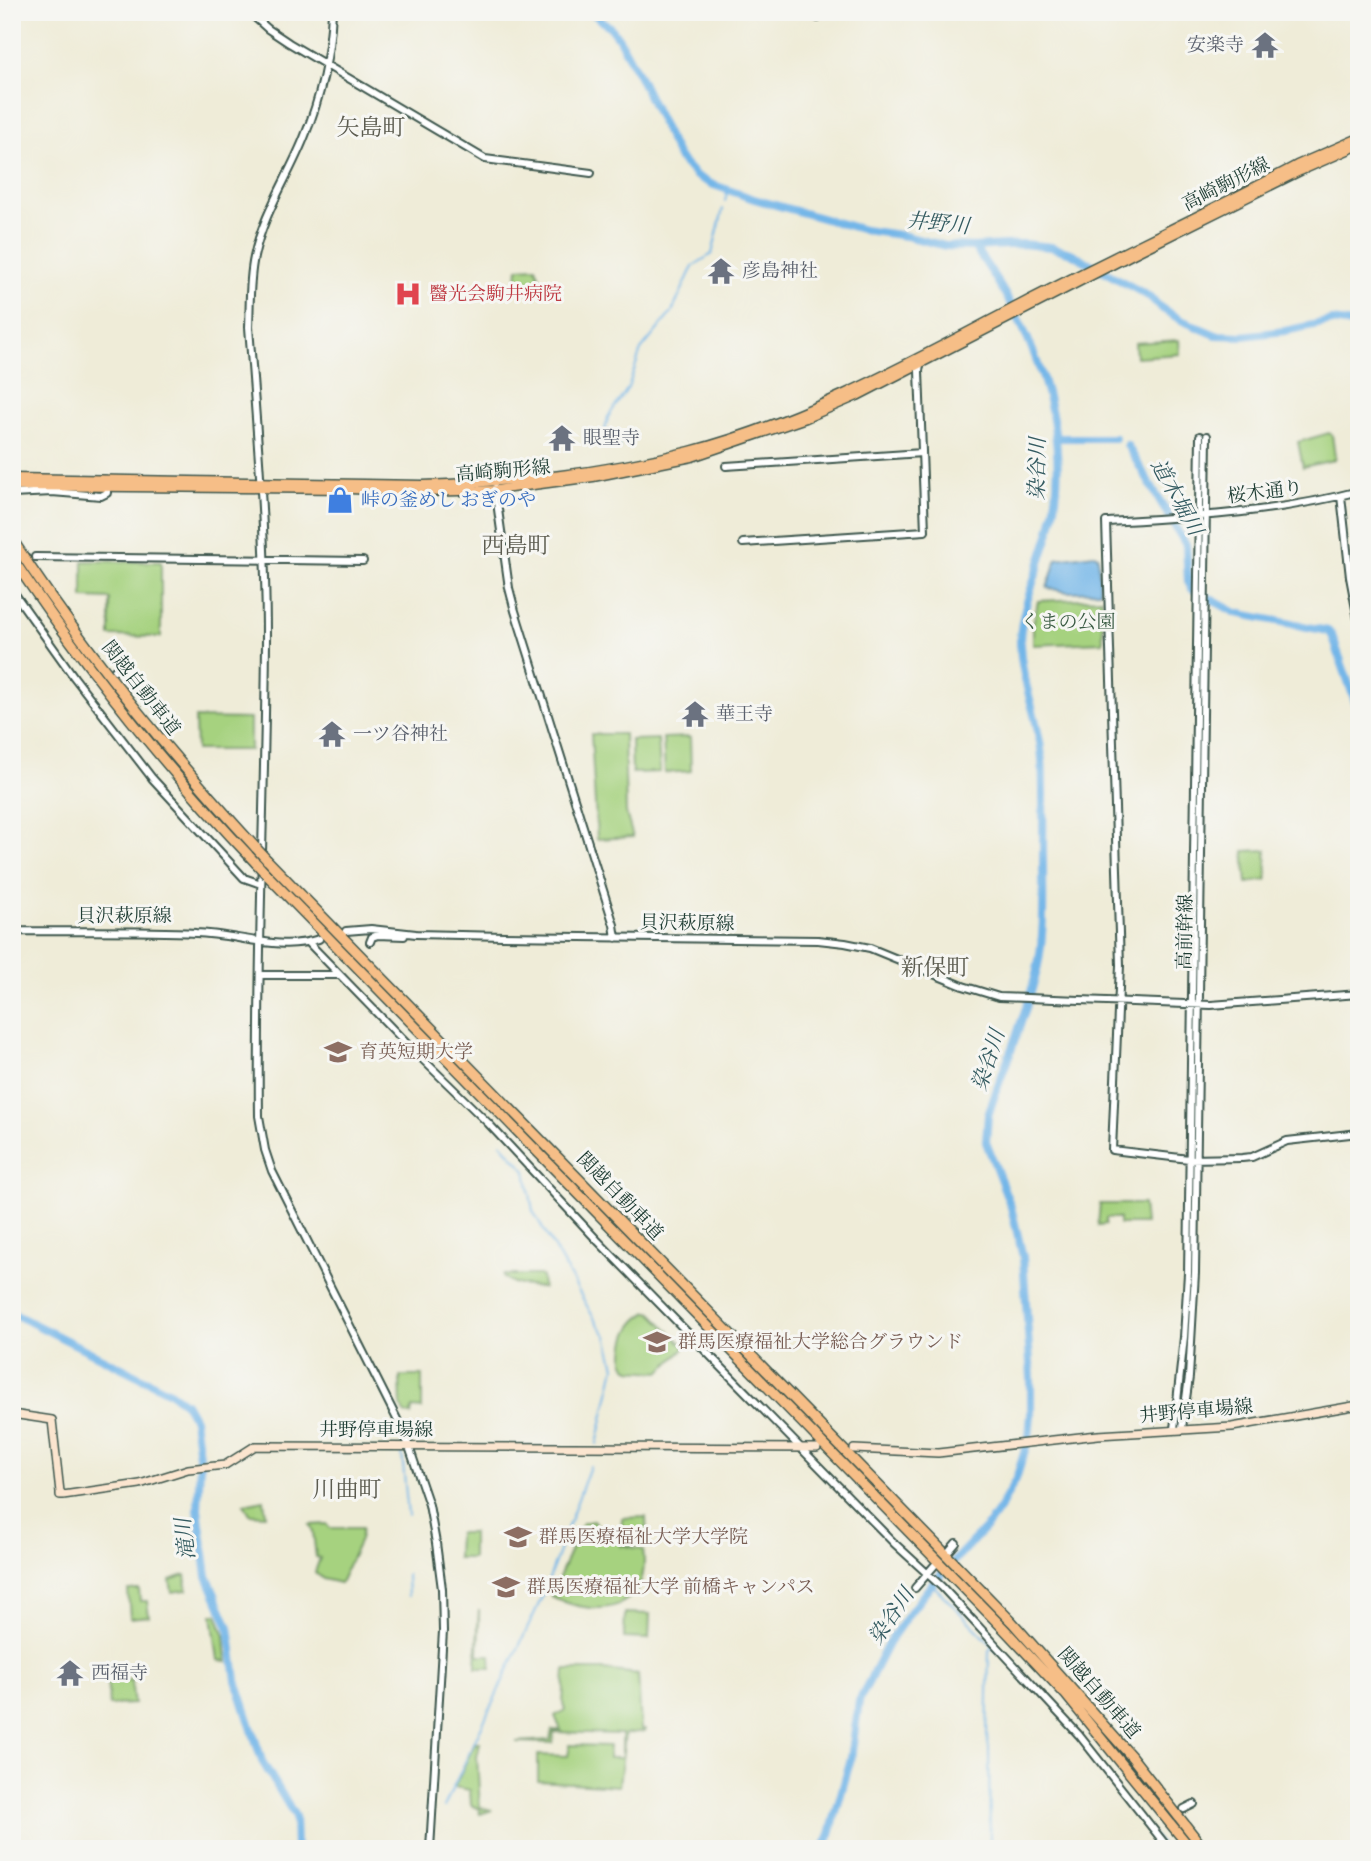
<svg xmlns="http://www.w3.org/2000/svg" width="1371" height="1861" viewBox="0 0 1371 1861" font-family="'IM FELL French Canon','Noto Serif JP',serif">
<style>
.green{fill:#a6d27f;stroke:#62885a;stroke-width:2}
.water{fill:#73b6e8;stroke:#497a8e;stroke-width:2}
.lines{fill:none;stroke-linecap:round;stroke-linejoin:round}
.stream{stroke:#73b6e8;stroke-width:2}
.river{stroke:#73b6e8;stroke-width:8}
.tertiary-tunnel{stroke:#c5c9b7;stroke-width:6;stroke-dasharray:6 3;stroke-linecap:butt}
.tertiary-casing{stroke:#3e574d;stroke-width:10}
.secondary-casing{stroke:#3e574d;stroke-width:10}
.primary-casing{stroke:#3e574d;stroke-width:11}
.motorway-casing{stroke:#3e574d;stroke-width:12}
.tertiary{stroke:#fff;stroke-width:6}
.secondary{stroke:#fbe5cf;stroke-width:7}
.primary{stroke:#f6be87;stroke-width:8}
.motorway{stroke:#f6be87;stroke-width:9}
.motorway-bridge-casing{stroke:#3e574d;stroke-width:12;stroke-linecap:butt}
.motorway-bridge{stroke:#f6be87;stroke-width:9}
.labels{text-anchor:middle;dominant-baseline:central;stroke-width:6;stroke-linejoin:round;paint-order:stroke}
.worship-label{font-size:19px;fill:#5b616d;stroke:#f6f6f2;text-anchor:start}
.street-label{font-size:19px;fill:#1f3d34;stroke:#f6f6f2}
.health-label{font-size:19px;fill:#be3a42;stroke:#f6f6f2;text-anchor:start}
.shop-label{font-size:19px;fill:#366cbe;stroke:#f6f6f2;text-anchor:start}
.park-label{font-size:19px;fill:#3a5b43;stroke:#f6f6f2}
.education-label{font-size:19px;fill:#785e54;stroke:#f6f6f2;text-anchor:start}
.water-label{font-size:21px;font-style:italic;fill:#345b61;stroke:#f6f6f2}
.quarter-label{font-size:23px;fill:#5c5c50;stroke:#f6f6f2}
</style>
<rect width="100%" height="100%" fill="#f6f6f2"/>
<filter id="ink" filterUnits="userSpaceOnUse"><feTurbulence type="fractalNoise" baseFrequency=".0143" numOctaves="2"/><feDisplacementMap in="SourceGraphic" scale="14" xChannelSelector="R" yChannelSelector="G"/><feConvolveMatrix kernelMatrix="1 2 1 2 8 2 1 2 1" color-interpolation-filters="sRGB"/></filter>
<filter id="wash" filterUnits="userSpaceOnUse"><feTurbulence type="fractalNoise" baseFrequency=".00686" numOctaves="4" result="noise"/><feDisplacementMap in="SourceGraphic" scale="28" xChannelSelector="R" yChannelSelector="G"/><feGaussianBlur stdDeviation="1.57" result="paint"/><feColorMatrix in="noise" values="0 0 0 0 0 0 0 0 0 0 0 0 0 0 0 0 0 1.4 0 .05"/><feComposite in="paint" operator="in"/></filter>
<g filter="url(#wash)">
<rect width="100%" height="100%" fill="#efecd8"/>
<path class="green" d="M536,267L542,283L517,282L518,268Z
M1179,340L1180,354L1136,357L1135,343Z
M1329,433L1332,435L1335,457L1333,460L1303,467L1298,442Z
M83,561L161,562V637L110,636V599L83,598Z
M1102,598L1103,642L1033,645V624L1038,601Z
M195,718L250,719V750H196Z
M591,734H624L626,813L633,837L597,839Z
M690,737L691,771L665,773L663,738Z
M658,739L660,772L632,773L631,740Z
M1266,850L1267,880L1247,883L1244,851Z
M1100,1204H1143L1145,1224H1119V1218H1106V1224L1098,1225Z
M503,1275H540L542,1277L543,1288L515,1284L503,1277Z
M648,1312H651L684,1346L683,1350L660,1372L630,1370L624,1363C623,1341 628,1323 648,1312Z
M400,1376H422V1409L412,1408L411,1415L405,1414L401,1406Z
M264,1500L266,1515L250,1514L244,1504Z
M646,1517L647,1544L622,1545L643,1550C652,1612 595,1619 551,1596L582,1523L593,1521L597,1526H606L621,1546L622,1518Z
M327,1524L330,1528H362L360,1540L340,1583L323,1579L315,1572L320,1558L316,1557L313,1532L310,1525Z
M458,1533H472V1558H457Z
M185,1575L187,1590L172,1592L170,1580Z
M128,1590H139L140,1601H147L149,1616L130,1618Z
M479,1610L478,1655H490L491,1668H476Z
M625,1613L650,1614L649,1639L624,1638Z
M217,1614L225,1636L227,1661L218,1660L212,1615Z
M565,1670H603L638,1674L641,1729H645V1731L625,1734L619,1786L538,1781V1755L568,1756L570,1745L609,1746L608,1758H622V1734L554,1732L553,1743L516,1742L550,1740L552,1730H561L555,1716L565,1710L563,1704Z
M107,1680H131L134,1704L109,1705Z
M475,1743H480L477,1757L480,1808L492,1810L480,1814L479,1809L471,1805L470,1790L454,1787Z"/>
<path class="water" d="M1094,554L1098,556L1100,591L1068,592L1047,588L1057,559Z"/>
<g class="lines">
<path class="stream" d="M725,201L728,190
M620,448L612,433L605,430L608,417L628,388L641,350L672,312L693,266L712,254L723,209
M501,1143L526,1171L533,1211L595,1320L607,1336L615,1367L597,1444
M402,1454L408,1515
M407,1575L408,1596
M932,1584L997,1650
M444,1807L543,1595L590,1466
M1152,1833L1164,1849
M990,1849L989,1748L987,1737L989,1651L992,1646"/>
<path class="river" d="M591,12L611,28L619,39L638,74L678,157L696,176L711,184L754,199L864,230L906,236L945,246L974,247L1023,244L1051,247L1071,253L1150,297L1161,308L1181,320L1216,335L1243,336L1285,331L1332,321L1359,325
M1058,438H1115
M1127,445L1186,545L1188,581L1191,588L1236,613L1328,631L1332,635L1359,713
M12,1313L168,1391L185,1403L194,1419L200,1463L198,1509L207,1576L229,1627L236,1680L262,1761L295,1816L296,1849
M823,1849L830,1834L851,1758L859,1701L889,1642L907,1616L932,1584L988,1525L1000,1508L1016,1479L1029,1437L1031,1414V1378L1023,1257L1011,1207L986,1142L988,1116C1003,1067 1025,1020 1037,970C1045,935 1043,896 1043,860C1043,826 1044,793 1042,759C1040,719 1020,682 1020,640C1021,604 1044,559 1052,523C1073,425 1032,326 974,247"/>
</g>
</g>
<g filter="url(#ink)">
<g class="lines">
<path class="tertiary-tunnel" d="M1165,1826L1184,1809"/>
<defs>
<path id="tertiary" d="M249,12L268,29L289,43L485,159L591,173
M332,12C330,56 321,97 304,138C288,178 263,214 254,257C249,280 250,305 249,327C257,431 266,535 266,639C265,798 257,957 259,1116L265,1150L272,1171L405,1435L429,1505L436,1543L442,1589L443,1631L430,1849
M818,18L819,12
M726,466L922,453
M495,488L509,588L515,611L614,925L616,938
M1359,491C1276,513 1191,517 1106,522L1120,965L1112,1150L1189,1159L1242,1158L1252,1157L1287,1141L1359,1133
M12,494L52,492L101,496L107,493V485
M1341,496L1350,577L1359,625
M743,543L925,531L919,371L920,364
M35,557L363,561
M12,590L74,677L152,778L244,878L261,884
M115,670L120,666
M12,931C73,932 135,930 196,933C237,934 278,952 319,939
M346,931L371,929L416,934L504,936L818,940L845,943L870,948L963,986L999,997L1211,1005L1359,994
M308,942L408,1045L488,1123L597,1240L734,1380L894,1543L942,1587L1079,1735L1169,1849
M370,942L372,937L378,935L404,936
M261,975H339
M1182,1428L1189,1377L1195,1273L1207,436
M1174,1429L1184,1337L1188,1273L1200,436
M950,1550L956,1543
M915,1588L934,1566
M1184,1809L1194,1804"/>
<path id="secondary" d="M12,1414L52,1420L60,1492V1495H63L140,1484L188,1469L225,1465L255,1446L817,1448
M854,1449L938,1453L1098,1435L1232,1427L1359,1405"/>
<path id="primary" d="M12,478L423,485C516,482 599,474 690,451C808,420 916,359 1023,303C1114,256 1207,213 1297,165L1359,138
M19,486L350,489L423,492L496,490L593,477L692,457L806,418L857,396L1133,254L1300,171L1359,145"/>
<path id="motorway" d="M12,486H25
M12,539C83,650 167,751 256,848
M12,558C86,668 164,767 256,863
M267,860L1012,1622L1131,1756L1204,1849
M267,875L1004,1629L1066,1695L1191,1849"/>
</defs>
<use href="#tertiary" class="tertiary-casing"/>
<use href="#secondary" class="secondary-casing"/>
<use href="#primary" class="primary-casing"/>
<use href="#motorway" class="motorway-casing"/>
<use href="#tertiary" class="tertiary"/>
<use href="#secondary" class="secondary"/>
<use href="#primary" class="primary"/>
<use href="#motorway" class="motorway"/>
<defs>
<path id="motorway-bridge" d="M256,848L267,860
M256,863L267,875"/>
</defs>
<use href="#motorway-bridge" class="motorway-bridge-casing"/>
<use href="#motorway-bridge" class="motorway-bridge"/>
</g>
</g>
<defs>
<symbol id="temple-bare" viewBox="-9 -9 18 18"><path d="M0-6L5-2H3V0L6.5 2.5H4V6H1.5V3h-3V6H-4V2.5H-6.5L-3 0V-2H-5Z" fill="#6b7280" stroke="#f6f6f2" stroke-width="2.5" paint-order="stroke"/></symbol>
<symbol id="hospital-bare" viewBox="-9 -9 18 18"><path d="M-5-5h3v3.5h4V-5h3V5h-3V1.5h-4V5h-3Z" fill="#e0444e" stroke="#f6f6f2" stroke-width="2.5" paint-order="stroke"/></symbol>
<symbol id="shop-bare" viewBox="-9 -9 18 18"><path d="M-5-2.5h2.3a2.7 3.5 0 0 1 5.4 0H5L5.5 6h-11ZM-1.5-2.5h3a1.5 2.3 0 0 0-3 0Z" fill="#3f7fe0" stroke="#f6f6f2" stroke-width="2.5" paint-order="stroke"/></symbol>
<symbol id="university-bare" viewBox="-9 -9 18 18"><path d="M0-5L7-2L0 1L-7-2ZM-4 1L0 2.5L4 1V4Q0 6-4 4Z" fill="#8d6e63" stroke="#f6f6f2" stroke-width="2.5" paint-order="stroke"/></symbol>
</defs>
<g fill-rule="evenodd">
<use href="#temple-bare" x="1246" y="26" width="38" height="38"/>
<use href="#temple-bare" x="702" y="252" width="38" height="38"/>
<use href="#hospital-bare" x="389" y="275" width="38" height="38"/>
<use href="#temple-bare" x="543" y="419" width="38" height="38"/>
<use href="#shop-bare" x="321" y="481" width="38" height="38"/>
<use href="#temple-bare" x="676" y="695" width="38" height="38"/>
<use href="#temple-bare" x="313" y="715" width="38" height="38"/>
<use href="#university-bare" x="319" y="1033" width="38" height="38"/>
<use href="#university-bare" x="638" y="1323" width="38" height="38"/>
<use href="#university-bare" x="499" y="1518" width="38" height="38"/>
<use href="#university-bare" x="487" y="1568" width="38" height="38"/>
<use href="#temple-bare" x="51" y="1654" width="38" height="38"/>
</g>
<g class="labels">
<g class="worship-label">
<text x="1244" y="45" text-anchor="end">安楽寺</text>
<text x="742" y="271">彦島神社</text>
<text x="583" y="438">眼聖寺</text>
<text x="716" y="714">華王寺</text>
<text x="353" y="734">一ツ谷神社</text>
<text x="91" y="1673">西福寺</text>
</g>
<g class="street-label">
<text transform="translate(1226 184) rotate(-27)">高崎駒形線</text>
<text transform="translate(503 471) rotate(-5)">高崎駒形線</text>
<text transform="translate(1265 492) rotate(-7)">桜木通り</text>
<text transform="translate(141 688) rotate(52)">関越自動車道</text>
<text x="124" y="916">貝沢萩原線</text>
<text transform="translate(687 923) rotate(1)">貝沢萩原線</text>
<text transform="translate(1185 932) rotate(-89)">高前幹線</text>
<text transform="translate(620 1196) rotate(46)">関越自動車道</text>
<text transform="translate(1196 1411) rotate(-5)">井野停車場線</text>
<text x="376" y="1430">井野停車場線</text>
<text transform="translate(1099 1693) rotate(49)">関越自動車道</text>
</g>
<g class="health-label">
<text x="429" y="294">醫光会駒井病院</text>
</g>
<g class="shop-label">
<text x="361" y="500">峠の釜めし おぎのや</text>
</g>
<g class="park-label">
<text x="1068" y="622">くまの公園</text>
</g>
<g class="education-label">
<text x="359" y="1052">育英短期大学</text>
<text x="678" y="1342">群馬医療福祉大学総合グラウンド</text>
<text x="539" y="1537">群馬医療福祉大学大学院</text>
<text x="527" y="1587">群馬医療福祉大学 前橋キャンパス</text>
</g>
<g class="water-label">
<text transform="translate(938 223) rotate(6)">井野川</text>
<text transform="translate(1037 469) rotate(-89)">染谷川</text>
<text transform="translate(1177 497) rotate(61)">道木堀川</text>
<text transform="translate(988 1060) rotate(-72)">染谷川</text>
<text transform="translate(185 1539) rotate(-97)">滝川</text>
<text transform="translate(891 1616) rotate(-56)">染谷川</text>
</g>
<g class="quarter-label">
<text x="371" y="127">矢島町</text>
<text x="516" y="545">西島町</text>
<text x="935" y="967">新保町</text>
<text x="347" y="1489">川曲町</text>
</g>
</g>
<rect width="1371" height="1861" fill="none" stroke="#f6f6f2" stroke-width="42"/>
</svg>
